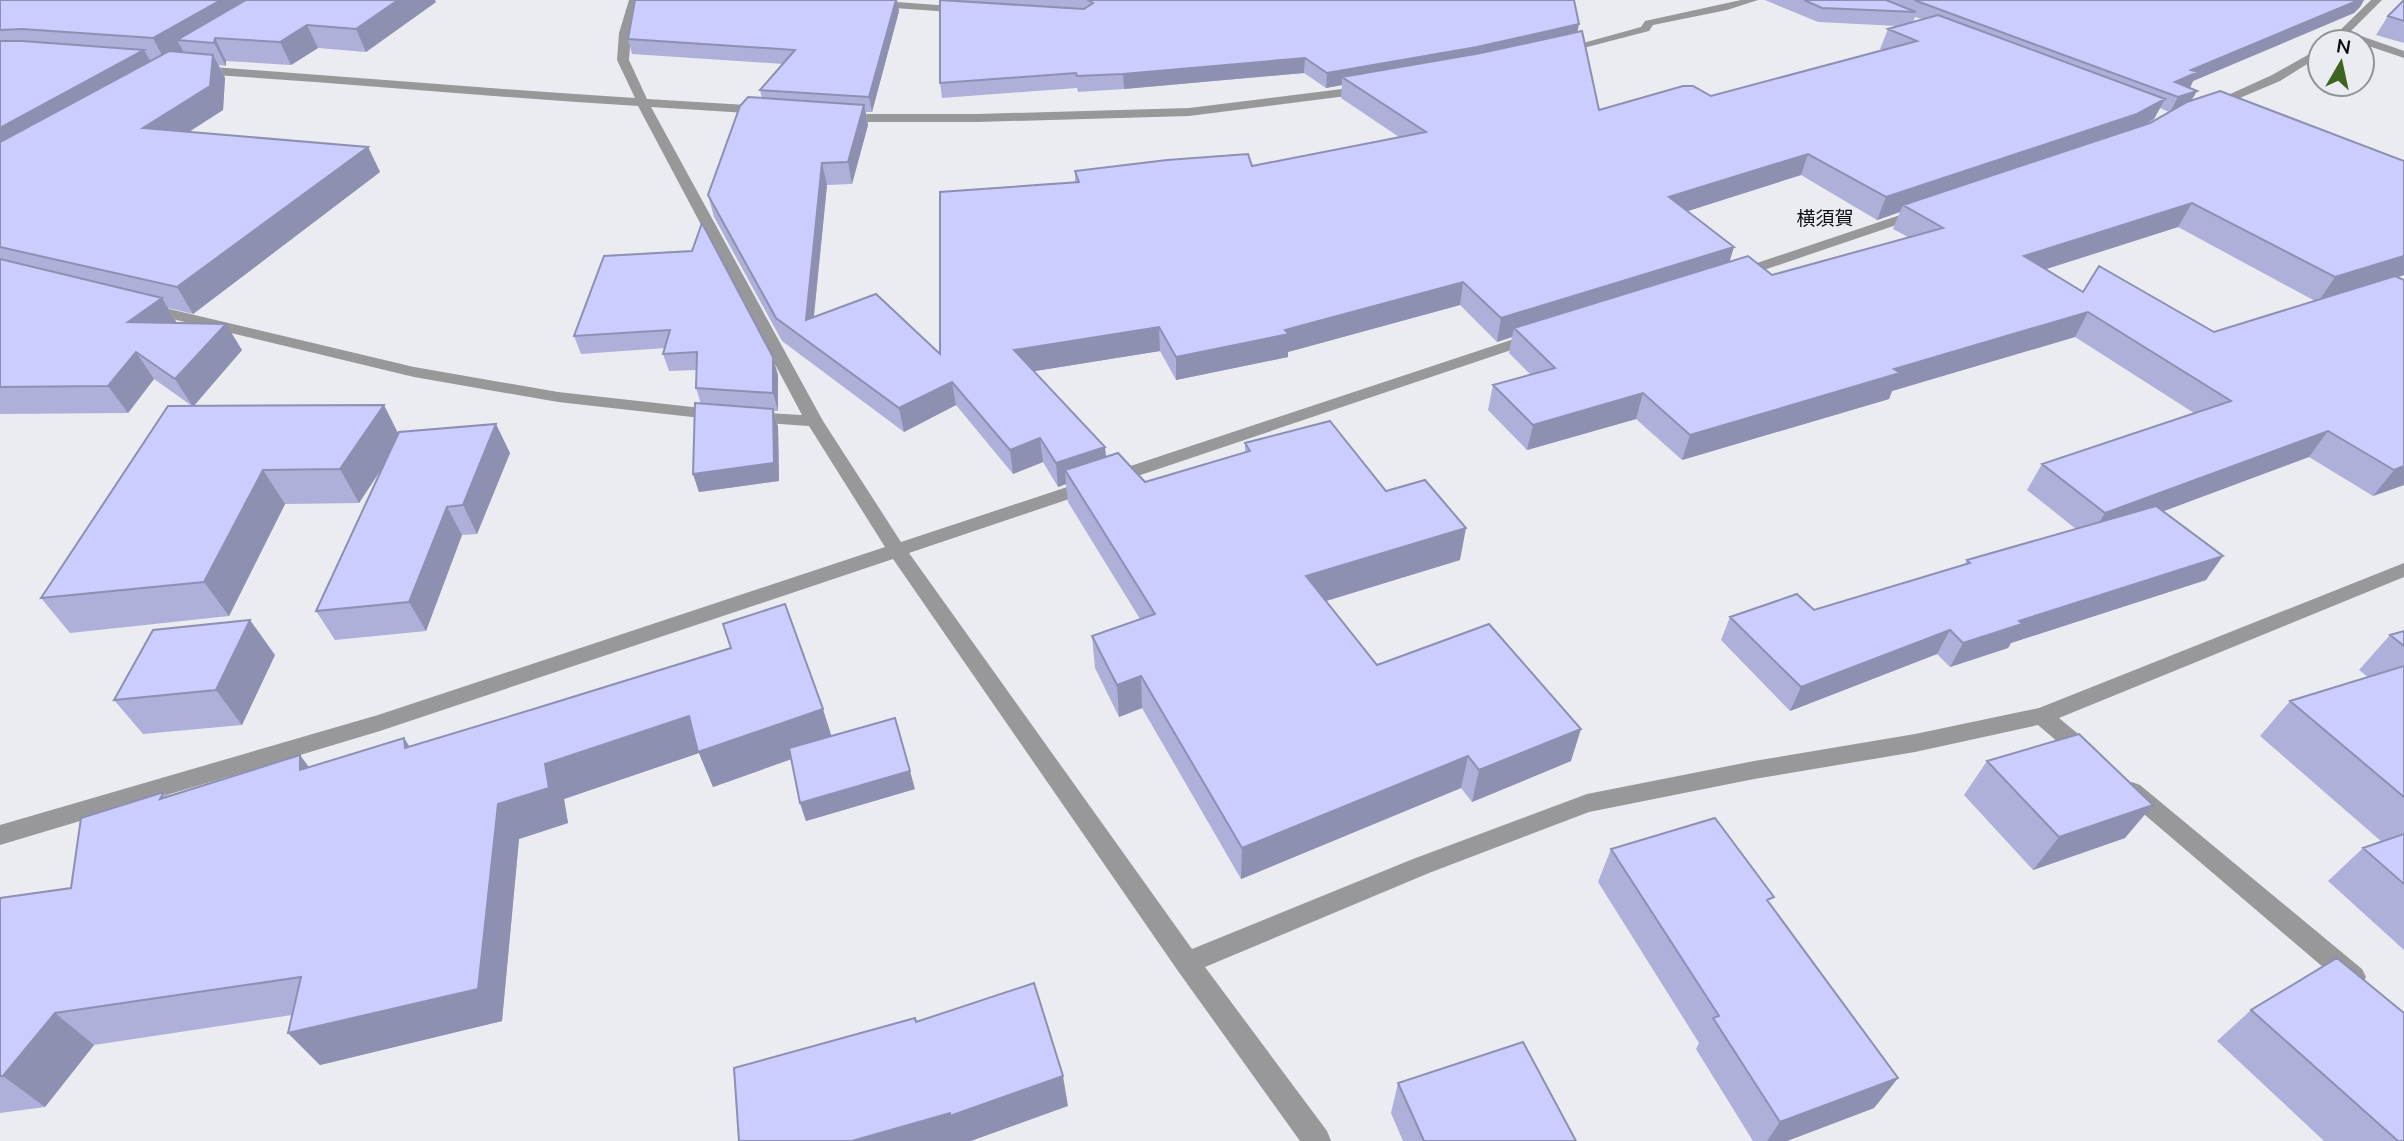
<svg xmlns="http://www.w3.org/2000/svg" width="2404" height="1141" viewBox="0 0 2404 1141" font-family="Mulish,'Noto Sans JP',sans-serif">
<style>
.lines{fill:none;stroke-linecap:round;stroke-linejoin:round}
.minor{fill:#98989a;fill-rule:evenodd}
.wall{fill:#aeb0da;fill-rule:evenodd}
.shaded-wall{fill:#8d90b1}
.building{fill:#cacdfd;stroke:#8d90b1;stroke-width:2}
.labels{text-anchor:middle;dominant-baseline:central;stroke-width:5;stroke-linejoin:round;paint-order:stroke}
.far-neighbourhood-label{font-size:19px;fill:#0c0d0e;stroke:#eaecf1}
</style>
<rect width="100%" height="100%" fill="#eaecf1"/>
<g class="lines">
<path class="minor" d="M629,0H639L631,33L629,60L647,99L763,106L769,110L763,114L651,107L823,421L901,542L1529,334L1535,332L1543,337L1541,340L909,553L1192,949L1413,859L1587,794L1754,761L1915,734L2039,708L2404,563V577L2059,718L2095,748L2098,754L2095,760L2087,763L2079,760L2038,725L1915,752L1754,779L1589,812L1429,873L1205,967L1327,1131L1331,1141H1300L1178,971L893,559L380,731L0,845V825L378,715L885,547L809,426L749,422L741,417L749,412L802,415L638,106C491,97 344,83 197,74L191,70L197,66C343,76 489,89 635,98L617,60L619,33Z
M818,0H869L965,7L970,10L965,13L823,3Z
M1741,0H1758L1727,10L1653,25L1649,31L1564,53L1554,51L1641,27L1645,21Z
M2371,0H2382L2350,32L2404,51V58L2345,38L2340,42L2329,41Z
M2320,48V56L2280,81L2216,108L2206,105L2272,75Z
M1366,86L1370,87V93L1189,116L977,122H841L835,118L841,114H977L1189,108Z
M1921,208L1926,209V215L1743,277L1738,278L1731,274L1733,271Z
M148,304L414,367L558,392L719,410L727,415L719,420L558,402L414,377L143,312L140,309Z
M2132,782L2140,785L2362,969L2366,977L2362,985L2353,989L2344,985L2124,797L2121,791L2124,785Z"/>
</g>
<path class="wall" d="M0,0L436,2L366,52L318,48L291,65L226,61V66L219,65L225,78L223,110L189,132L368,147L380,172L193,314L168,308L177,323L242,350L193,406L399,433L510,453L477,534L462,535L426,631L335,640L316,611L383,467L359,503L285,504L229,616L70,633L41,598L192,406L154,379L128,413L0,414Z
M635,0H897L899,11L872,112H866L868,125L852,184L827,185L814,317L940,354L1075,182V171L1252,166L1399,137L1341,98L1342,85L1326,88L1304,73L1124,89L1078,92L1077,88L942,98L940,83V0H1574L1577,32L1599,110L1711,96L1883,50L1880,49L1888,29L1898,26L1818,22L1765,0H2364L2360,7L2354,13L2193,81L2189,88L2197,91L2191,101L2404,161V275L2398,277L2404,280V485L2373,496L2309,457L2163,511L2206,580L2011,643L2008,648L1950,667L1937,654L1790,711L1721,640L1730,617L1814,610L1964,565L1967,560L2076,529L2027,490L2042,464L2194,413L2075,337L1892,391L1889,399L1682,460L1636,419L1527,450L1488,410L1493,385L1530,374L1509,353L1512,337L1497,342L1460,305L1288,352V357L1176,380L1160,351L1034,371L1105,447L1106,457L1145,482L1245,452V443L1386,491L1460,560L1326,601L1377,665L1571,761L1472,802L1461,788L1241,879L1142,708L1119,717L1095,668L1092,636L1140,619L1068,502L1066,484L1058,487L1043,462L1013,474L956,405L904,432L782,341L714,217L708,195L762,98L760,90L783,64L632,54L628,39ZM1915,17L1922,19L1913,22ZM2160,108L2169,112L2144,125L2154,119ZM1801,175L1877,220L1900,212L1893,229L1908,237L1772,275L1730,262L1687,211ZM2178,227L2315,301L2214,332L2083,292L2046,269Z
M2404,0V43L2376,35L2388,16Z
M604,256L778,375V411H774L778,427L779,481L699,492L693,474L701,404L696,388L697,370L669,371L663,354L665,348L581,354L574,336Z
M2404,631V950L2328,881L2363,848L2382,842L2260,736L2290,701L2368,677L2359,670L2390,635Z
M275,655L242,725L143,734L114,700Z
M831,736L915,789L806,821L800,803L791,759L713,787L699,753L564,799L568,823L519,839L502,1021L320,1065L288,1033L292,1015L94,1045L45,1107L0,1113V898L71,888L164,792L168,797L410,746Z
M1987,761L2125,838L2033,870L1964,795Z
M1611,849L1770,904L1898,1078L1874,1108L1787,1141H1753L1696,1049L1699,1043L1598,882Z
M2251,1010L2404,1141H2324L2217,1041Z
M1398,1083L1576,1141H1403L1391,1113Z"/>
<path class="shaded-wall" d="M221,0H271L177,40L183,51L165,61L153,38Z
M398,0H435L436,2L366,52L356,29Z
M896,0H897L899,11L872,112L869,97Z
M2359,0H2364L2360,7L2354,13L2193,81L2190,88L2175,82L2191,70Z
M1579,24L1576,39L1342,77V85L1326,88L1327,73Z
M307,25L318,48L291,65L280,42Z
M215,38L226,61V66L214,43Z
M144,50L157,73L0,162V128Z
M213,55L225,78L223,110L157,152L143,128Z
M1305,58L1304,73L1124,89L1123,74Z
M2197,91L2188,106L2170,112L2178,97Z
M2165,99L2154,119L2126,135L1903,205L1900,212L1877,220L1886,197Z
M864,105L868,125L852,184L848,162Z
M368,147L380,172L193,314L177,287Z
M1808,154L1801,175L1663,219L1669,197Z
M822,163L827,185L811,343L806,320Z
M2192,203L2178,227L2012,280L2024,256Z
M1734,247L1727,270L1514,328L1512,337L1497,342L1501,318Z
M2404,256V275L2318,302L2335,277Z
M1463,282L1460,305L1288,352V357L1176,380V357L1285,330Z
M162,298L178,325L128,322Z
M2088,312L2075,337L1892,391L1889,399L1682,460L1690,435L1894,369Z
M226,324L242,350L193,407L175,379Z
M1159,327L1160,351L1017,374L1014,350Z
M136,352L154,379L128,413L108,386Z
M773,357L778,375V411L773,393Z
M952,382L956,405L904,432L899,408Z
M1643,393L1636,419L1527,450L1533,425Z
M384,405L401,439L359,503L340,469Z
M773,409L778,427L779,481L699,492L693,474Z
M496,424L510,453L477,534L463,505Z
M2328,431L2309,457L2089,539L2105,513Z
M1040,438L1043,462L1013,474L1010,450Z
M1105,447L1107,471L1065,470L1066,484L1058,487L1056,463Z
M2404,466V485L2373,496L2394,470Z
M263,470L285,504L229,616L204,582Z
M447,507L462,535L426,631L409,602Z
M1466,528L1460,560L1303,608L1306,576Z
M2223,556L2206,580L2011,643L2008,648L1950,667L1963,643L2019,621Z
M250,620L275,655L242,725L216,690Z
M1950,630L1937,654L1790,711L1801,687Z
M1141,676L1142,708L1119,717L1117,685Z
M823,709L834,744L713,787L699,753L564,799L568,823L519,839L502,1021L320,1065L288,1033L498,804L545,764L689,716Z
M1581,729L1571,761L1472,802L1479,770Z
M404,738L427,773L405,748Z
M300,755L326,790L300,770Z
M1468,756L1461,788L1241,879L1242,848Z
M910,771L915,789L806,821L800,803Z
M2153,805L2125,838L2033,870L2059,837Z
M55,1013L94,1045L45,1107L3,1076Z
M1063,1076L1068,1106L971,1141H852Z
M1898,1078L1874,1108L1787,1141H1767L1780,1122Z"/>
<path class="building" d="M0,0H221L153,38L22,29L0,30Z
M246,0H398L356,29L307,25L280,42L215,38L214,43L177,40Z
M635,0H896L869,97L760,90L795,50L628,39Z
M940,0L1084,9L1093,3L1088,0H1574L1579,24L1477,47L1327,73L1305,58L1123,74L1077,76L1076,73L940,83Z
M1804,0H1886L1916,12L1822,8Z
M1914,0H2359L2191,70L2198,72L2175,82L2197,91L2178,97Z
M2404,0V21L2388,16Z
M1938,15L2165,99L2137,114L1886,197L1808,154L1669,197L1734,247L1501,318L1463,282L1285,330L1289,334L1176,357L1159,327L1014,350L1105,447L1056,463L1040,438L1010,450L952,382L899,408L776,318L708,195L740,106L748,97L864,105L848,162L822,163L806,320L876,294L940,354V192L1079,182L1075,171L1167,160L1248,154L1252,166L1426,132L1342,77L1481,53L1582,31L1599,110L1683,86H1693L1711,96L1917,41L1888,29Z
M0,41H22L144,50L0,128Z
M169,51L213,55L210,86L143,128L368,147L177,287L0,247V142Z
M2220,91L2404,161V256L2335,277L2192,203L2024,256L2083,292L2099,266L2214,332L2395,276L2404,280V466L2394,470L2328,431L2105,513L2042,464L2231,401L2088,312L1894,369L1900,373L1690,435L1643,393L1533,425L1493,385L1555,368L1514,328L1748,256L1772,275L1943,228L1903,205L2150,123L2187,102Z
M702,223L773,357V393L696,388L697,352L663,354L670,330L574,336L604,256L692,251Z
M0,259L162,298L128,322L226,324L175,379L136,352L108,386L0,387Z
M695,403L773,409L774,463L693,474Z
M384,405L340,469L263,470L204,582L41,598L168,406Z
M1330,421L1386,491L1425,480L1466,528L1306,576L1377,665L1489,624L1581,729L1479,770L1468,756L1242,848L1141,676L1117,685L1092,636L1155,614L1065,470L1118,453L1145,482L1250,451L1245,443Z
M496,424L463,505L447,507L409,602L316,611L399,432Z
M2156,506L2223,556L2019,621L2022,624L1963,643L1950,630L1801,687L1730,617L1797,594L1814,610L1970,563L1967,560Z
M785,604L823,709L698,752L689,716L545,764L549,788L498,804L478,989L288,1033L301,977L55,1013L3,1076H0V898L71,888L81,818L164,792L160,799L300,755V770L404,738L405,748L537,708L731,648L723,624Z
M250,620L216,690L114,700L153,630Z
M2404,631V646L2390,635Z
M2404,666V797L2290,701Z
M895,718L910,771L800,803L789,748Z
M2079,734L2153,805L2059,837L1987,761Z
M1715,818L1774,897L1767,900L1898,1078L1780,1122L1713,1018L1719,1016L1611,849Z
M2404,834V884L2363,848Z
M2337,958L2404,1013V1141H2398L2251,1010Z
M1034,983L1063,1076L950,1116V1113L852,1141H739L734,1068L915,1018L916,1022Z
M1523,1042L1576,1141H1424L1398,1083Z"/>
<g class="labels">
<g class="far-neighbourhood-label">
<text x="1825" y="218">横須賀</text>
</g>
</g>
<g transform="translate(2341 63) rotate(9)"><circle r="33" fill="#eaecf1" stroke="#919396" stroke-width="2"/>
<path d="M0-5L12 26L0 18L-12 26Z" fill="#3d6521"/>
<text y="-10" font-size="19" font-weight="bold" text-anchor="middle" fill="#0c0d0e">N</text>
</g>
</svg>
